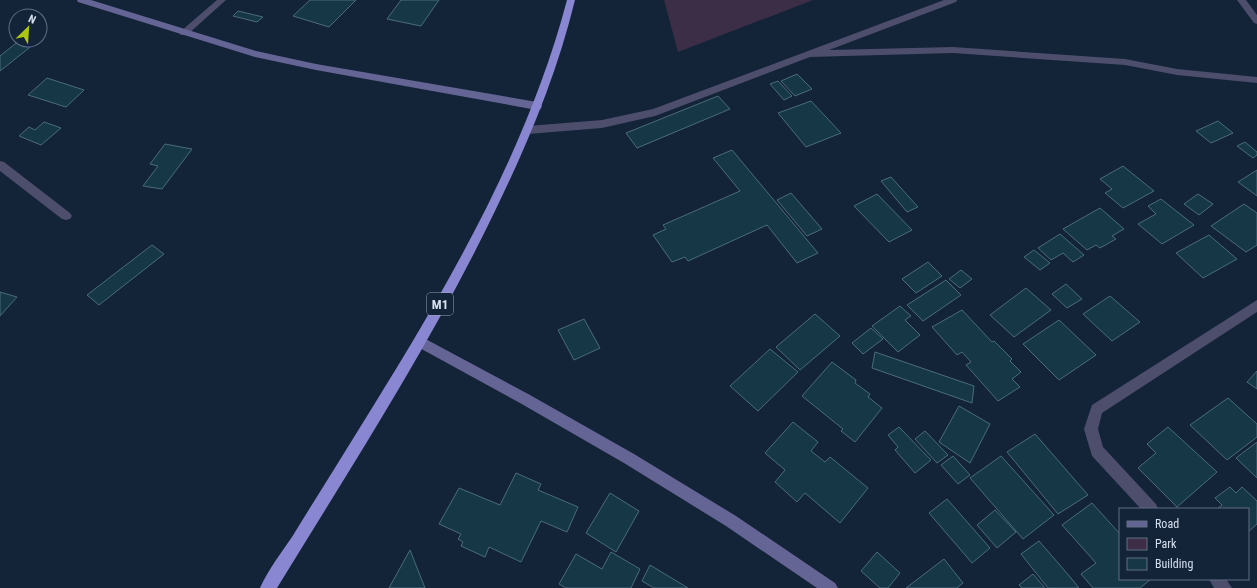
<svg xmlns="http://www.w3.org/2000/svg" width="1257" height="588" viewBox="0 0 1257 588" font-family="'Roboto Condensed',sans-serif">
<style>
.green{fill:#3c2e46}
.building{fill:#163746;stroke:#4a6c7c}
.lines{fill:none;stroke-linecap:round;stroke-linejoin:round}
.street{fill:#4d4d6c;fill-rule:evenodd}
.secondary{fill:#656595;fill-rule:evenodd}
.highway{fill:#8987d2;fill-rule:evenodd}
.labels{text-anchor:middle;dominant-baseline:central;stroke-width:4;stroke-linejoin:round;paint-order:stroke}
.shield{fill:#132338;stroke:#9ba7b8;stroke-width:1}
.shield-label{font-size:13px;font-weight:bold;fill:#d5e0ef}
</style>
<rect width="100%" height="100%" fill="#132338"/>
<path class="green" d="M664,0H813L678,52Z"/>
<path class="building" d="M310,0H356L329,27L293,16Z
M401,0H439L421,26L387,19Z
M238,11L263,17L257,22L233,16Z
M20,40L34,44L0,71V56Z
M797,74L812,89L795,96L781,81Z
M47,78L84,90L66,107L28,95Z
M778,81L792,96L784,100L770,84Z
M718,96L730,109L637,148L626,133Z
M811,101L841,133L806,147L778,113Z
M1218,121L1233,133L1211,143L1196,131Z
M44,122L61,128L41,145L19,136L29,127L35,130Z
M1245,142L1257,152V155L1253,158L1237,146Z
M165,144L192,149L162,189L143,186L158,166L150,164Z
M732,150L818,253L797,263L767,225L688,261L685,257L672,262L653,235L666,229L663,225L740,191L713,158Z
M1123,166L1154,191L1123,208L1105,193L1112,189L1100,179Z
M1257,170V196L1238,182Z
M891,177L918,207L907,212L881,181Z
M791,193L822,229L807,236L777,200Z
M877,194L912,230L889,242L854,206Z
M1198,194L1213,204L1199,215L1184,204Z
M1161,199L1194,225L1162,244L1138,224L1156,214L1148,206Z
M1244,204L1257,213V245L1246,252L1211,226Z
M1100,208L1124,229L1112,236L1116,239L1100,248L1096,245L1087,250L1063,229Z
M1060,234L1084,255L1073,262L1063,253L1051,260L1038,248Z
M1209,235L1237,259L1203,278L1176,253Z
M152,245L164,254L99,305L87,295Z
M1034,250L1050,263L1040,270L1024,257Z
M928,262L942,276L916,293L902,279Z
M961,270L972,279L960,288L949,279Z
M946,280L961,295L923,321L907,305Z
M1066,284L1082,299L1067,308L1052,294Z
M1026,288L1051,310L1014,337L990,315Z
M0,292L17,297L0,316Z
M1110,296L1140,322L1112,341L1083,314Z
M900,306L911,316L905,320L920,335L898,352L872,326Z
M962,310L992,342L994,341L1012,359L1010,361L1021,372L1012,379L1020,387L998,401L966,365L971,362L962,352L957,355L932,327Z
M815,314L840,336L800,370L776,347Z
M584,319L600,348L574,360L558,330Z
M1059,320L1096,355L1059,380L1023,344Z
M871,328L883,339L863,354L852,343Z
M770,349L798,372L758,411L730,386Z
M875,352L974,386L972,403L872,368Z
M832,362L856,380L855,383L870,394L868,397L882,408L855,442L841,431L843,429L802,396Z
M1257,371V389L1247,382Z
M1228,398L1257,424V437L1227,460L1190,425Z
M959,406L990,424L970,463L939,442Z
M793,422L818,442L811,451L825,462L830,457L868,488L840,523L805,493L797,502L775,482L785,470L765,453Z
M899,427L931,460L915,473L895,450L898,447L888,435Z
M1168,427L1217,472L1177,507L1138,468L1156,453L1147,444Z
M925,431L948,455L937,463L915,439Z
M1035,434L1088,495L1058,514L1007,452Z
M1257,442V478L1236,458Z
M953,456L970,475L958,484L941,465Z
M1001,456L1054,515L1023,539L970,478Z
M516,473L541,484L538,490L578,507L567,532L541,521L521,562L489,547L485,557L461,546L463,542L458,539L461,534L439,524L459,488L500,505Z
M1230,487L1236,493L1242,487L1257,501V524L1248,532V509H1217L1222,505L1215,498Z
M610,493L639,511L616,552L586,533Z
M947,499L990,548L972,563L929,513Z
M1092,503L1120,534V579H1151L1140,588H1093L1081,574L1096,563L1062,525Z
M995,510L1016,532L997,548L977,525Z
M1039,541L1071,578L1079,588H1048L1021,554Z
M410,550L425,588H389Z
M611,552L640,569L631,588H566L559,584L576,554L602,569Z
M877,552L900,573L888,588H880L861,571Z
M944,559L963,583L957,588H906Z
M650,565L688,588H654L642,581Z
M1033,574L1045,588H1022L1019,585Z"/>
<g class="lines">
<path class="street" d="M217,0H226L187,35H181L179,33L181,31Z
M944,0H957L956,2L829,50L953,47L1125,59L1177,69L1257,77V83L1177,75L1125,65L953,53L810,57L655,116L602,128L528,134L524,133L523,130L524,127L528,126L602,120L653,109Z
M1237,0H1246L1257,15V24L1254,23Z
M0,161L4,162L70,213L72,216L70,219L66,220L62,219L0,171Z
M1257,300V312L1102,413L1098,429L1103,447L1156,504L1158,509H1141L1092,456L1084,429L1092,405Z
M1209,579H1226L1232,588H1214Z"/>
<path class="secondary" d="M77,0H91L256,51L316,64L537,102L541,103L542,106L541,109L537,110L316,70L255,57L78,2Z
M420,336L530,395L634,454L736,516L835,583L838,588H817L726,526L624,463L520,403L416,346L414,342L416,338Z"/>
<path class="highway" d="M567,0H575C557,74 528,143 495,211C432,342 353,464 277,588H260C268,570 281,553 292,537C314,501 337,465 359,429C443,294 526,155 567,0Z"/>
</g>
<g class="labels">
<rect class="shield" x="427" y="293" width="26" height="22" rx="3"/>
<g class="shield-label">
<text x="440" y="304">M1</text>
</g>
</g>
<rect x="1119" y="508" width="130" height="72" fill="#132338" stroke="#616f81"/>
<rect x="1127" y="521" width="20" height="6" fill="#656595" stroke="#616f81"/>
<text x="1155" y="528" font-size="12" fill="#d5e0ef">Road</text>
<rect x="1127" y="538" width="20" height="12" fill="#3c2e46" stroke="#616f81"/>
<text x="1155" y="548" font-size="12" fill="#d5e0ef">Park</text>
<rect x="1127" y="558" width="20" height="12" fill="#163746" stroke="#616f81"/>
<text x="1155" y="568" font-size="12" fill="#d5e0ef">Building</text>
<g transform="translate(28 28) rotate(25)"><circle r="19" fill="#132338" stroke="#616f81"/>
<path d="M0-3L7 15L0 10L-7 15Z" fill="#adc60f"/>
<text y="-6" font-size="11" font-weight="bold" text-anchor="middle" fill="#d5e0ef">N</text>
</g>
</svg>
